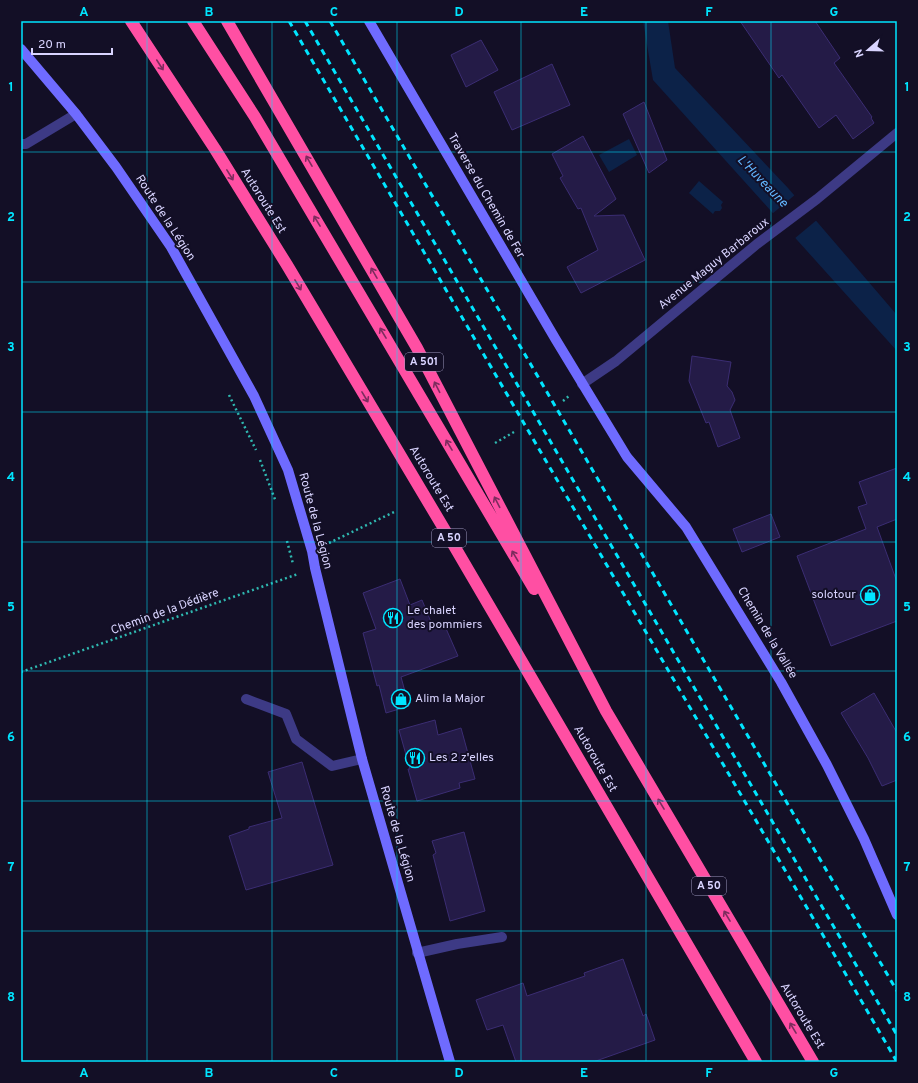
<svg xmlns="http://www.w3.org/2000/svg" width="918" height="1083" viewBox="0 0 918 1083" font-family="Overpass,sans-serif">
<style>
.water{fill:#0c2248}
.pier{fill:#130f26}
.building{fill:#241b47;stroke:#3b2d73}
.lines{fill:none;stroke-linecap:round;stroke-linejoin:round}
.path{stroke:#2fb8b0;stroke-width:2.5;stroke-dasharray:2 3;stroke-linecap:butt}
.lane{stroke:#3d3a85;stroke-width:10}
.street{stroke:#3d3a85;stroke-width:10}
.secondary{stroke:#6f6bff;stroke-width:10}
.highway{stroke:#ff4fa3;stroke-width:12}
.rail{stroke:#00e5ff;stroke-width:3;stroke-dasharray:6 5;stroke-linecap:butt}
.oneway{stroke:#7d2c5e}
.grid{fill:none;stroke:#00e5ff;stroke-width:1;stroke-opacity:0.55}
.labels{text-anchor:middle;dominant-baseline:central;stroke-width:4;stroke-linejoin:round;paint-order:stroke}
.shield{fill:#130f26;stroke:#9e99be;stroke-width:1}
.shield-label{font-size:11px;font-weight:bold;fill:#d9d4ff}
.street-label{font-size:12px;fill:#d9d4ff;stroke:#130f26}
.poi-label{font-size:12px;fill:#d9d4ff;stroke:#130f26;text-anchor:start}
.water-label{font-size:13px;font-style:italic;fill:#62b6ff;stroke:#130f26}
.neatline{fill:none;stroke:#00e5ff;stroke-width:1.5}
.grid-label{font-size:13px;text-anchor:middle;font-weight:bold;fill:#00e5ff}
</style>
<rect width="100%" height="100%" fill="#130f26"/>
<path class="water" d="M643,21H668L675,68L788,188L897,315V351L653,80Z
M629,139L637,155L609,172L599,155Z
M699,181L723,202L721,205L722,208L720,211H715L713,214L689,193Z"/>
<path class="pier" d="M796,194L818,219L794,239L772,214Z"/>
<path class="building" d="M740,21H815L840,58L834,63L872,117L871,118L874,123L853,139L836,115L819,128L782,75L779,78Z
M481,40L498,70L466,87L451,55Z
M552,64L570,105L512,130L494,92Z
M644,102L667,160L649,173L623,114Z
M583,136L616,199L594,216L624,215L645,260L581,293L567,267L598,250L581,208L578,209L560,178L563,176L552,154Z
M692,356L731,362L727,386L732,392L735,400L730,410L740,438L718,447L709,422L706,423L689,381Z
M897,468V519L877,527L897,582V621L831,646L797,556L866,529L858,507L867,504L859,482Z
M771,514L780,537L742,552L733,529Z
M400,579L410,605L422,600L433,627L444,624L458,656L401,677L409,706L386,713L379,685L377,686L363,633L376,629L363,593Z
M874,693L897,733V780L882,786L868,758L841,713Z
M435,720L438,735L461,728L475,779L459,783L460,788L417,801L408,769H410L399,730Z
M302,762L333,865L246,890L229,836L249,829V827L282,818L268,772Z
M464,832L485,911L450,921L433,855L436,853L432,841Z
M623,959L643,1016L646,1014L655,1040L593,1062H516L503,1025L487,1030L476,1000L523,983L527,996L585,976L584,973Z"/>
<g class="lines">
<path class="path" d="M229,395L256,450
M563,401L569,396
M495,443L514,432
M260,460L276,502
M287,541L293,564
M329,543L394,512
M21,672L298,574"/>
<path class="lane" d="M21,144H26L76,114
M246,699L286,714L296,739L332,766L362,759
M417,953L457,944L502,937"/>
<path class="street" d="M582,384L616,361L757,244L817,199L897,133"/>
<path class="secondary" d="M369,21L556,340L627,457L686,527L781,682L827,765L864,839L897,915
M21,49L76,114L116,167L171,247L254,396L288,470L312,551L315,568L362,759L450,1062"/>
<path class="highway" d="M131,21L215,149L287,265L446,532L756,1062
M193,21L255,117L534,589
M227,21L417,348L606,711L813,1062"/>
<path class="rail" d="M289,21L897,1062
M305,21L897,1035
M330,21L897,991"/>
</g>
<defs><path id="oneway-shaft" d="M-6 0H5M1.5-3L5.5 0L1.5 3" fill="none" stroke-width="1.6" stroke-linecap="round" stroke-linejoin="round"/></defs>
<g class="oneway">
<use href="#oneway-shaft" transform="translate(160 65) rotate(57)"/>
<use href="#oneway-shaft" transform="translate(309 161) rotate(-120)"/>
<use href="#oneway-shaft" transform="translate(230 175) rotate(58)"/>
<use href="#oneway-shaft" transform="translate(317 221) rotate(-121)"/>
<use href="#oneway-shaft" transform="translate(374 273) rotate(-120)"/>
<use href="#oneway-shaft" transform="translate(298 285) rotate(59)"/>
<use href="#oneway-shaft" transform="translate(383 333) rotate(-121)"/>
<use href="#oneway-shaft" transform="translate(437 387) rotate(-117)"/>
<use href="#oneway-shaft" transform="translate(365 397) rotate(59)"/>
<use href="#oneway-shaft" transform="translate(449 445) rotate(-121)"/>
<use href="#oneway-shaft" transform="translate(497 502) rotate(-117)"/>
<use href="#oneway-shaft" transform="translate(515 556) rotate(-121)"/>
<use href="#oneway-shaft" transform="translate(661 804) rotate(-121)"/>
<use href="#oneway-shaft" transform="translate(727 916) rotate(-121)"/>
<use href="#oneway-shaft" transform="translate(793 1028) rotate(-121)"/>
</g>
<path class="grid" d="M147,21V1062M272,21V1062M397,21V1062M521,21V1062M646,21V1062M771,21V1062M21,152H897M21,282H897M21,412H897M21,542H897M21,671H897M21,801H897M21,931H897"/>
<defs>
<symbol id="shop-ring" viewBox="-11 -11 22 22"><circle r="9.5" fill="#130f26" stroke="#00e5ff" stroke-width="1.5"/><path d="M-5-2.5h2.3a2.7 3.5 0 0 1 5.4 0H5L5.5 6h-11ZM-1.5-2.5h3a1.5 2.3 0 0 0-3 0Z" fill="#00e5ff"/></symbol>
<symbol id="restaurant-ring" viewBox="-11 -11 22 22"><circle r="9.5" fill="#130f26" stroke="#00e5ff" stroke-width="1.5"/><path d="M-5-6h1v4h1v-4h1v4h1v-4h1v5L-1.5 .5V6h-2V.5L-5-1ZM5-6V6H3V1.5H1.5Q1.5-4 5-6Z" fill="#00e5ff"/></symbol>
</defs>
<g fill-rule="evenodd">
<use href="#shop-ring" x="859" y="584" width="22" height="22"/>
<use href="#restaurant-ring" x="382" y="607" width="22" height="22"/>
<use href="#shop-ring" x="390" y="688" width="22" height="22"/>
<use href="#restaurant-ring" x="404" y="747" width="22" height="22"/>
</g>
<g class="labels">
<g class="shield">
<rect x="405" y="353" width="38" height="18" rx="3"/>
<rect x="432" y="529" width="34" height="18" rx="3"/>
<rect x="692" y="877" width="34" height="18" rx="3"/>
</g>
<g class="shield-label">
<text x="424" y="362">A 501</text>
<text x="449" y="538">A 50</text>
<text x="709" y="886">A 50</text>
</g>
<g class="street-label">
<text transform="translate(486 196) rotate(60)">Traverse du Chemin de Fer</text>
<text transform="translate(263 201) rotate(58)">Autoroute Est</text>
<text transform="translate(165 218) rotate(57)">Route de la Légion</text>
<text transform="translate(714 264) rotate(-39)">Avenue Maguy Barbaroux</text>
<text transform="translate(431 479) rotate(59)">Autoroute Est</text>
<text transform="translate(315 521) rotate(75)">Route de la Légion</text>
<text transform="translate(165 612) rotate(-20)">Chemin de la Dédière</text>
<text transform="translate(767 633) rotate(59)">Chemin de la Vallée</text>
<text transform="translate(595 759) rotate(60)">Autoroute Est</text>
<text transform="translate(397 834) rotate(74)">Route de la Légion</text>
<text transform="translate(802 1016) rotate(59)">Autoroute Est</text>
</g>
<g class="poi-label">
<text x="856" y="595" text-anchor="end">solotour</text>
<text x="407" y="611">Le chalet<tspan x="407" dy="14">des pommiers</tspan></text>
<text x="415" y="699">Alim la Major</text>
<text x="429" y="758">Les 2 z'elles</text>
</g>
<g class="water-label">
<text transform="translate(762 182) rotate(46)">L'Huveaune</text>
</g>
</g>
<rect width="918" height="1083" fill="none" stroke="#130f26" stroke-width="44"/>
<g transform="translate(868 50) rotate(250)" stroke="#130f26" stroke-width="3" paint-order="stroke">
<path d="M0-3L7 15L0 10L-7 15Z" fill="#d9d4ff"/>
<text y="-6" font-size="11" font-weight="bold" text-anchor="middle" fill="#d9d4ff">N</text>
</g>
<path d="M32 48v6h80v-6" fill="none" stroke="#d9d4ff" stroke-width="2"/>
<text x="38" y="48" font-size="12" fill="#d9d4ff" stroke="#130f26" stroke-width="3" paint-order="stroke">20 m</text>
<rect x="22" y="22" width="874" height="1039" class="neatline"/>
<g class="grid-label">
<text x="84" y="16">A</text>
<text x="209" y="16">B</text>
<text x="334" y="16">C</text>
<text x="459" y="16">D</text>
<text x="584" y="16">E</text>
<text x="709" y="16">F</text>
<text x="834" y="16">G</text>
<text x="11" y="91">1</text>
<text x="907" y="91">1</text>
<text x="11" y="221">2</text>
<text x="907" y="221">2</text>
<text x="11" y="351">3</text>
<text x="907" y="351">3</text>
<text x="11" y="481">4</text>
<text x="907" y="481">4</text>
<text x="11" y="611">5</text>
<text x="907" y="611">5</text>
<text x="11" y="741">6</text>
<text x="907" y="741">6</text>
<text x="11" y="871">7</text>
<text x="907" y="871">7</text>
<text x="11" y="1001">8</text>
<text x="907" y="1001">8</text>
<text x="84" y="1077">A</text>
<text x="209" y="1077">B</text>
<text x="334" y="1077">C</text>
<text x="459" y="1077">D</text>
<text x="584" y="1077">E</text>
<text x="709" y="1077">F</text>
<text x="834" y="1077">G</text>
</g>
</svg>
